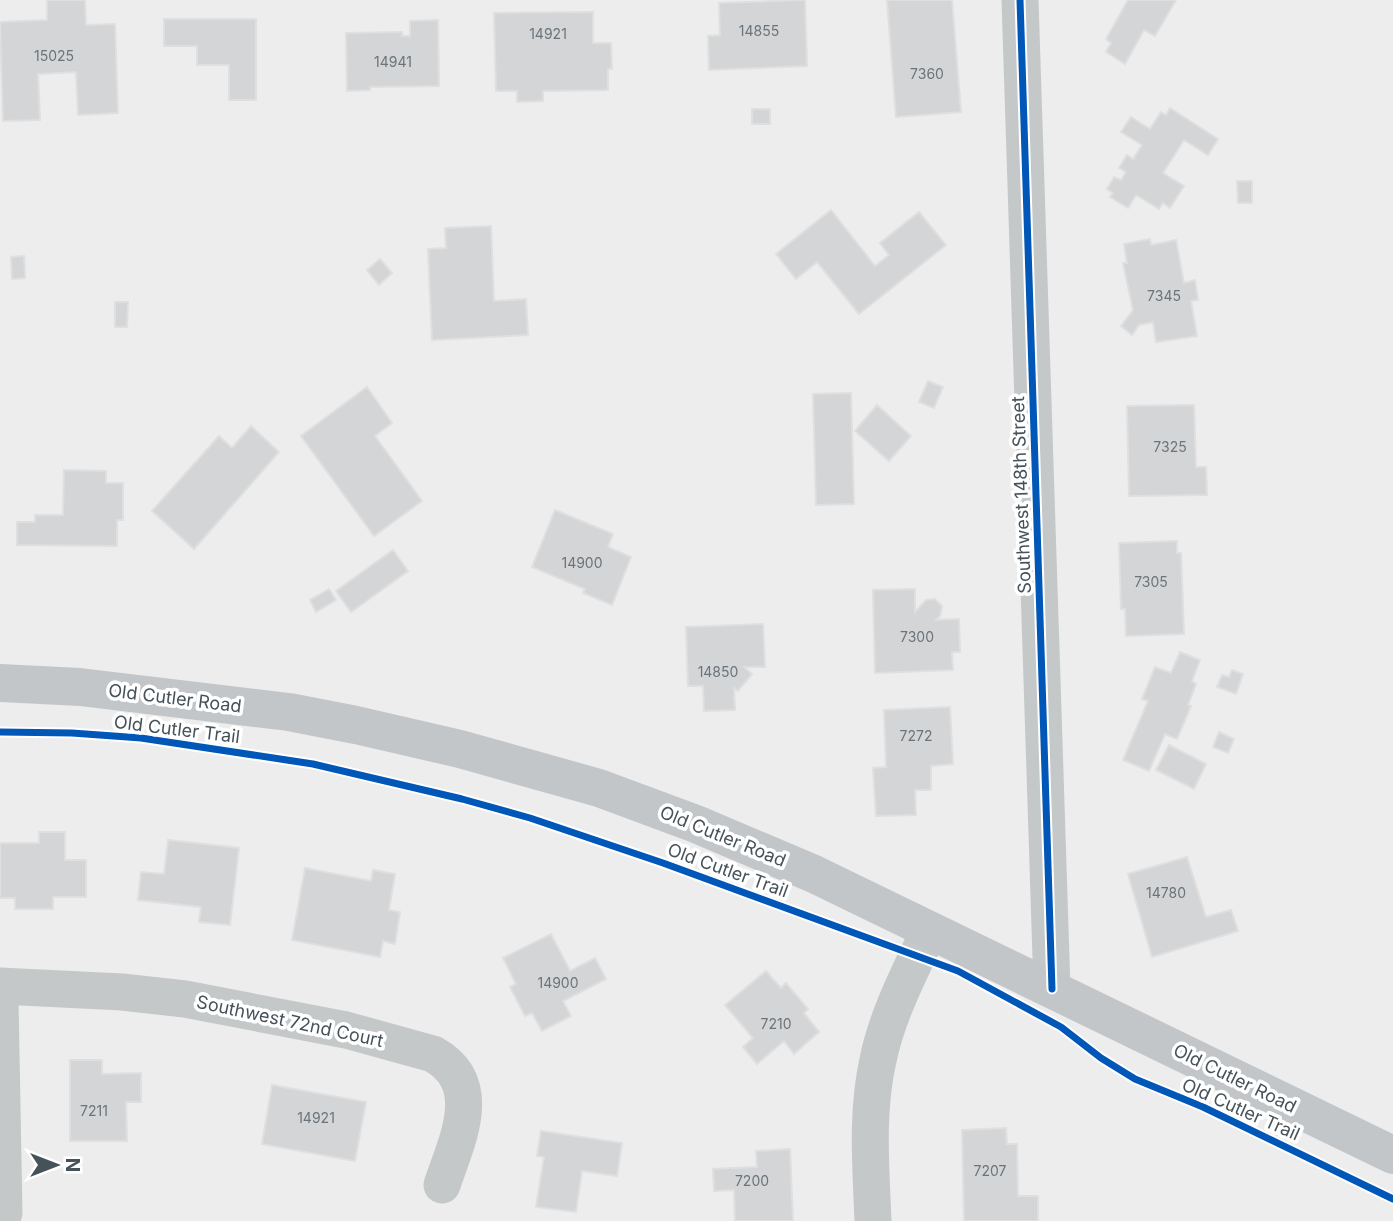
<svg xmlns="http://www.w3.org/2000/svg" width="1393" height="1221" viewBox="0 0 1393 1221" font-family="Inter,sans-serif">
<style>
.building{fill:#d4d5d6;stroke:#dfdfe0;stroke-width:2}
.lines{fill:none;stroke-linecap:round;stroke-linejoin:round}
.minor{stroke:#c5c8c9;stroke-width:37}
.major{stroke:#c3c6c8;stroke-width:38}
.cycleway-casing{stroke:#fff;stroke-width:11}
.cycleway{stroke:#0057b8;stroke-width:7}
.labels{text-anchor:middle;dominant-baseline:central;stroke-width:7;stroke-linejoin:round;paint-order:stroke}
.number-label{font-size:14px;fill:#6b747a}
.street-label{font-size:18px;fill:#465259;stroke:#fff}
</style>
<rect width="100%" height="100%" fill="#eeeded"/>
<path class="building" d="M47,0H85L86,25L115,24L118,113L78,115L76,72L38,74L40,120L3,121L0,22L47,20Z
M805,0L807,66L709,70L708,36L720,35L719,3Z
M887,0H952L961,112L896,117Z
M1128,0H1176L1155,36L1144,30L1125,64L1106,52L1111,43L1106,39Z
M593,12V43H611L612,69H608V90L543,91V101L517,102V91H496L494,13Z
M164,19H256V100H229V65H197V46H164Z
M438,20L439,86L370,87V90L347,91L346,33L402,32V36H410V21Z
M1170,108L1218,139L1208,155L1184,140L1163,173L1184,186L1170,208L1163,203L1159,209L1136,195L1128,208L1110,197L1113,193L1107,189L1114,177L1121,180L1126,172L1119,168L1127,155L1133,159L1142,145L1121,132L1131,117L1150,129L1161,112L1166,115Z
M752,109H770V124H752Z
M1237,181H1252V203H1238Z
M831,210L875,266L889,255L880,243L919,212L946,245L859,314L817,262L796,279L776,254Z
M491,226L494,301L526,299L528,335L432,340L428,249L446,248L445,228Z
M1150,239L1151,245L1176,240L1184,283L1195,280L1198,300L1191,301L1197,336L1156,342L1153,322L1139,325L1132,335L1121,326L1133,310L1123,263H1127L1124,244Z
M24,256L25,278L12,279L11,257Z
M380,259L392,273L379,285L367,270Z
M115,302H128L127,327H115Z
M928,381L943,387L934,408L919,402Z
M367,387L392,423L375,436L422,501L374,536L301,436Z
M851,393L854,504L816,505L813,394Z
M877,405L911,436L889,461L855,431Z
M1194,405L1196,467H1206L1207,495L1129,496L1127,406Z
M251,426L279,452L194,549L152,511L219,436L232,448Z
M64,470L106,471V483H123V520H117V546L17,545V522H35V515H63Z
M555,510L613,534L608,547L631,557L612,605L583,593L585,589L532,567Z
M1177,541V553H1181L1184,634L1126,636L1125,609H1121L1119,543Z
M393,550L408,571L351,612L336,591Z
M329,589L336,600L316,612L310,600Z
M915,589V612L926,600L935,599L942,606L940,616L936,620L959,619L960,652H952L953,670L875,673L873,590Z
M763,624L765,667H744L752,674L738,691L734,688L735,710L704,711L703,686H688L686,627Z
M1180,652L1200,660L1192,681L1196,684L1188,705L1191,706L1177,739L1165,734L1149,771L1123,760L1148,701L1142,699L1155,667L1171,673Z
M1232,670L1243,674L1236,694L1217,687L1222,675L1229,677Z
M950,707L953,764L931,766V790H915L916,815L876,816L873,768L886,767L884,710Z
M1219,732L1234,739L1228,753L1213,747Z
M1169,745L1206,764L1194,789L1156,770Z
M39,832H65V860H86V897H53V909H15V898H0V843H39Z
M168,840L239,848L230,925L199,922L201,907L138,900L141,872L164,874Z
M1187,857L1206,917L1231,910L1238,931L1152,957L1128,874Z
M305,868L371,881L373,870L395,874L389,910L400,912L395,944L383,941L380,957L292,940Z
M551,934L570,971L595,958L606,979L563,1001L571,1016L542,1031L532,1013L525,1016L510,987L516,984L503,958Z
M766,971L781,988L786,983L808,1009L804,1013L819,1032L794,1054L784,1041L757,1064L743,1047L753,1038L725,1005Z
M70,1060H102V1074L141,1073V1102H126L127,1141H70Z
M272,1085L366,1102L355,1161L262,1144Z
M1006,1128L1007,1144H1017L1018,1196H1038V1221H964L962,1130Z
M541,1131L622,1143L617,1176L582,1171L576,1212L536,1207L544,1157L537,1156Z
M790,1149L793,1221H735L734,1190L714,1191L713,1169L757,1167L756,1151Z"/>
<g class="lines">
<path class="minor" d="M1020,0L1052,989
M0,986L122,992L185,999L346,1030L433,1054C487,1084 456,1142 442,1185
M0,1001L4,1213
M873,1221C871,1168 866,1113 878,1060C887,1015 910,972 929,931"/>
<path class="major" d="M0,683L80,687L289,712L356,725L460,749L599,788L696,824L814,874L1393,1155"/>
<defs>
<path id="cycleway" d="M1020,0L1052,989
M0,732L72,733L141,738L313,764L462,799L530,818L663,863L958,971L1061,1027L1101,1058L1135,1079L1203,1107L1393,1199"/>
</defs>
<use href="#cycleway" class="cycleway-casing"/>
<use href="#cycleway" class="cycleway"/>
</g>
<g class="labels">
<g class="number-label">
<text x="759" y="30">14855</text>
<text x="548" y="33">14921</text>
<text x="54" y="55">15025</text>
<text x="393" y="61">14941</text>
<text x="927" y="73">7360</text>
<text x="1164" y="295">7345</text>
<text x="1170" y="446">7325</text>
<text x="582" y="562">14900</text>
<text x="1151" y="581">7305</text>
<text x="917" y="636">7300</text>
<text x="718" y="671">14850</text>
<text x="916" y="735">7272</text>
<text x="1166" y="892">14780</text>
<text x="558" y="982">14900</text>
<text x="776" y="1023">7210</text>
<text x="94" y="1110">7211</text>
<text x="316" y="1117">14921</text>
<text x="990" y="1170">7207</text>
<text x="752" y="1180">7200</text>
</g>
<g class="street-label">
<text transform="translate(1021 495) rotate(-92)">Southwest 148th Street</text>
<text transform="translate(175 698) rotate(7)">Old Cutler Road</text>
<text transform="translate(177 729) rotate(7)">Old Cutler Trail</text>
<text transform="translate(723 836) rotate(22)">Old Cutler Road</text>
<text transform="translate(728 870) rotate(20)">Old Cutler Trail</text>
<text transform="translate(290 1021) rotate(12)">Southwest 72nd Court</text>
<text transform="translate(1235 1078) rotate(26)">Old Cutler Road</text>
<text transform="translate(1241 1109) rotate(24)">Old Cutler Trail</text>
</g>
</g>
<g transform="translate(56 1165) rotate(90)" stroke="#ffffff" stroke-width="5" paint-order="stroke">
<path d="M0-5L12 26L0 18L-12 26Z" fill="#465259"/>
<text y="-10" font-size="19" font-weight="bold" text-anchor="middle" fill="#465259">N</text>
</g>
</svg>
